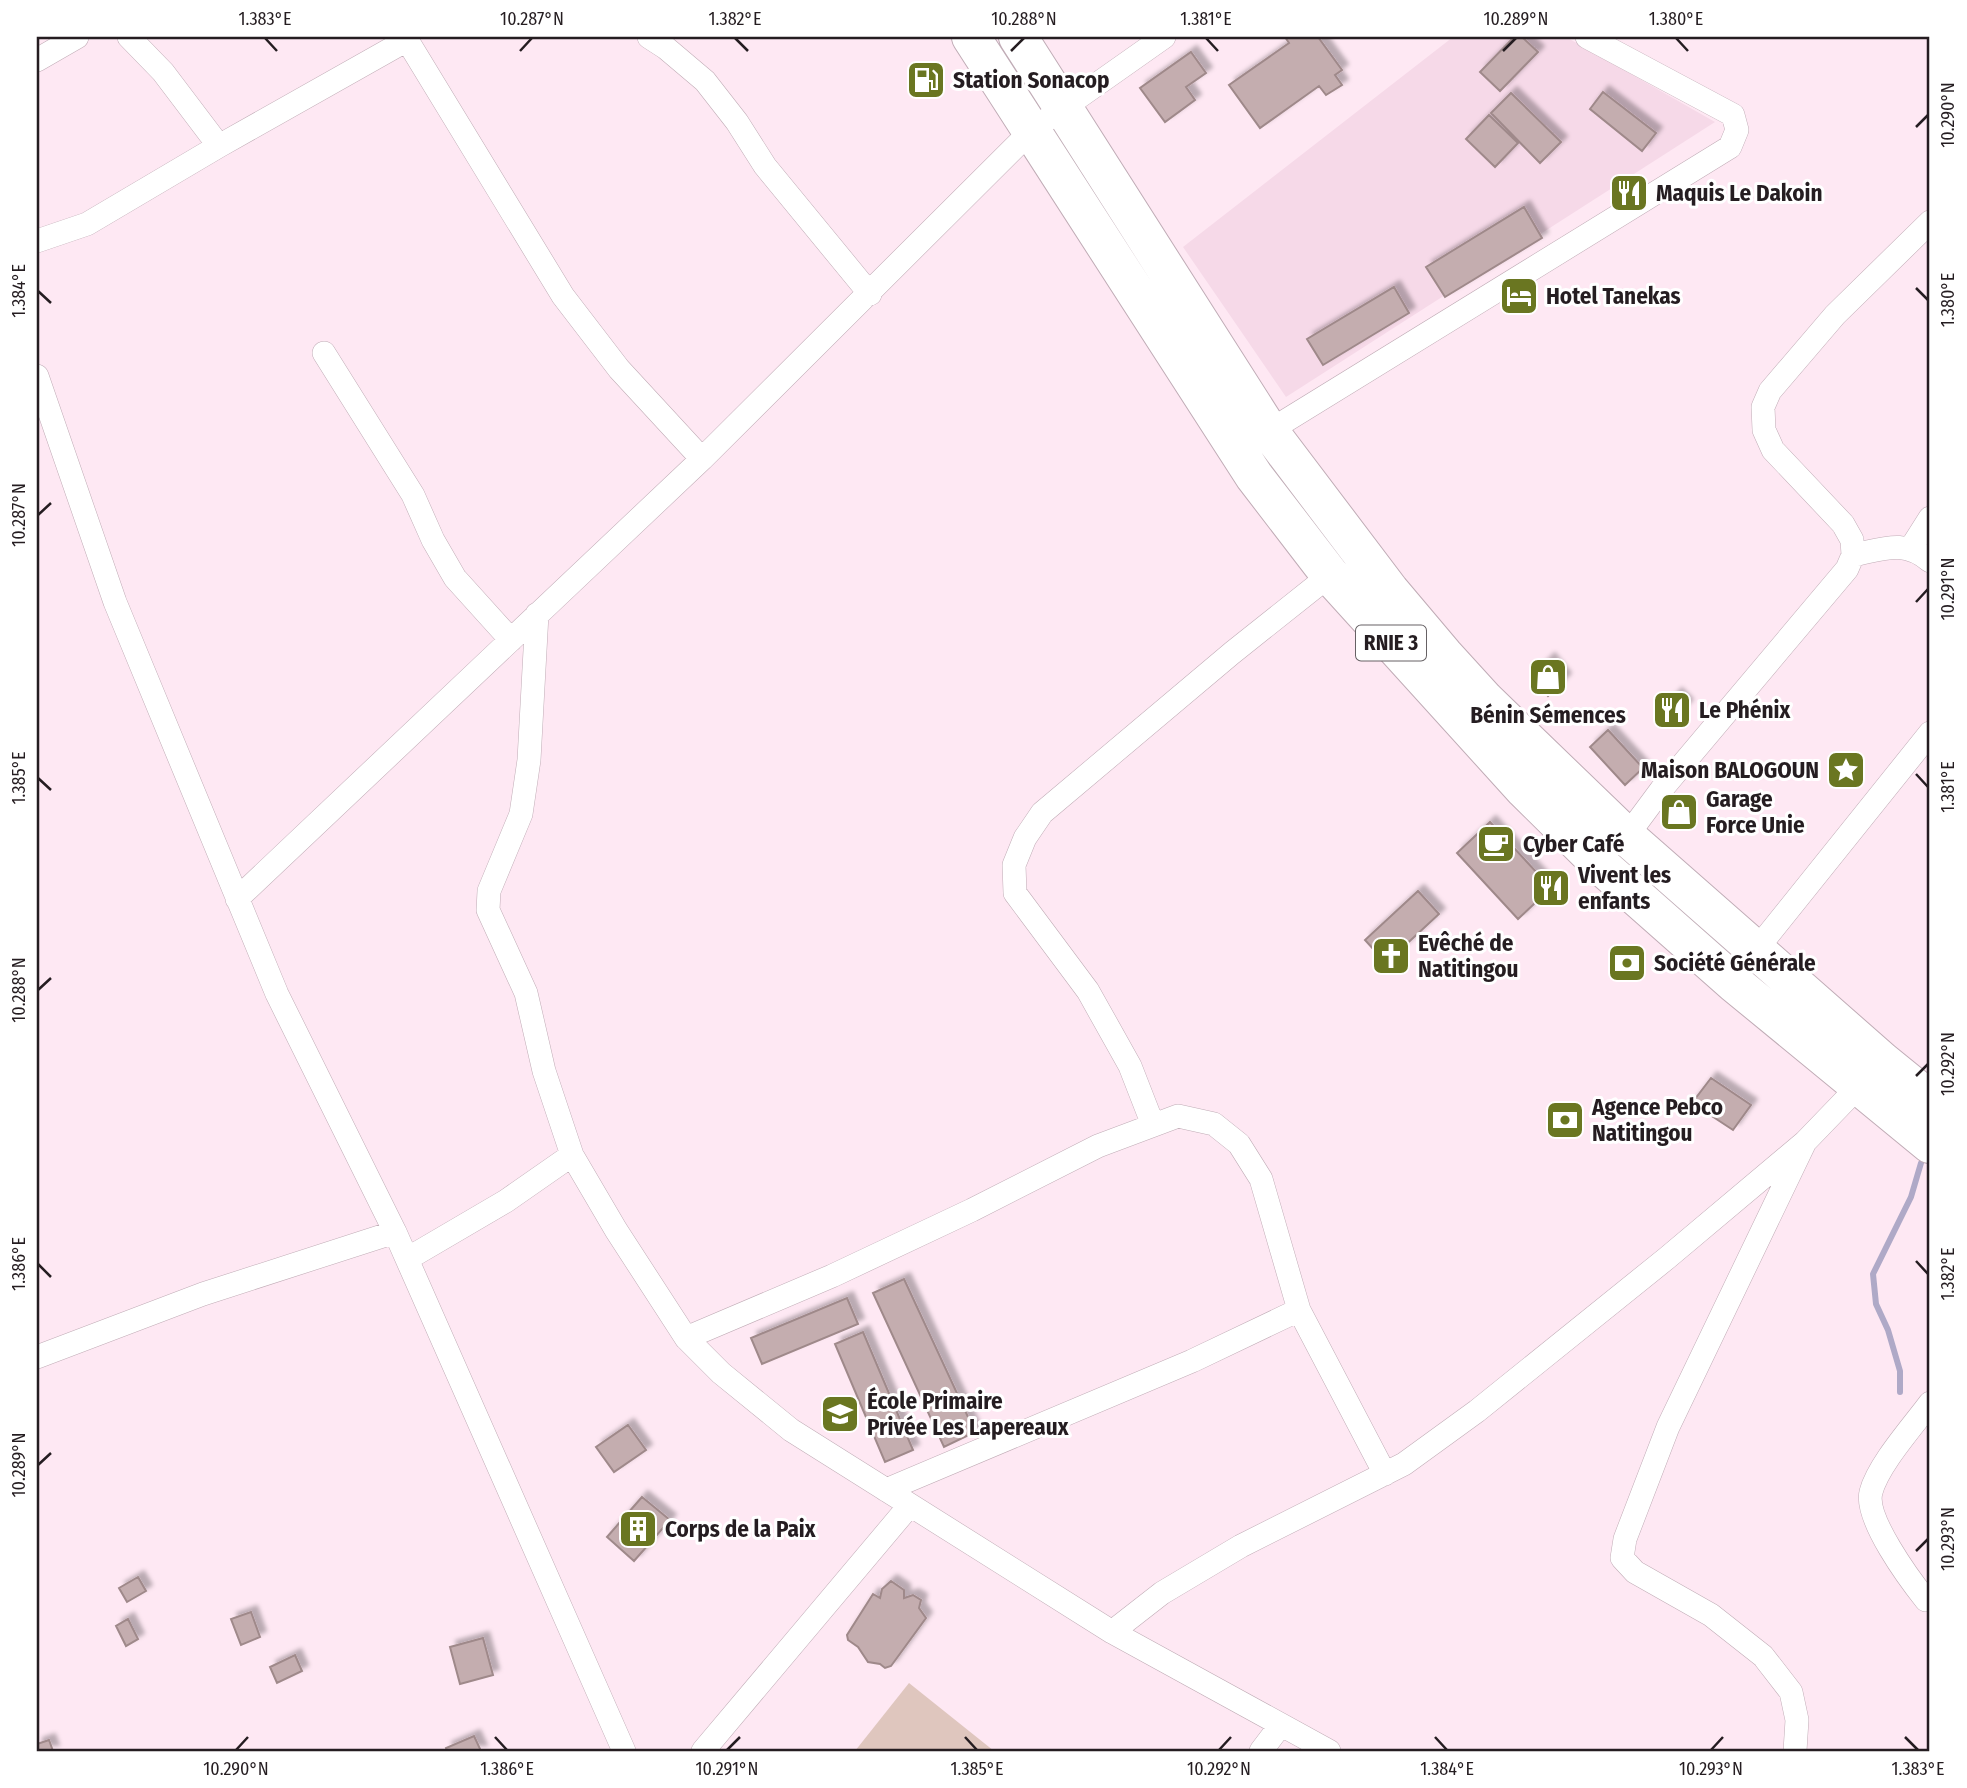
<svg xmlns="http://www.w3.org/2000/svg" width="1967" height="1788" viewBox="0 0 1967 1788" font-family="'Fira Sans Condensed',sans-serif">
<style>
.built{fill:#f6d9e8}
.green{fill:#dfc6be}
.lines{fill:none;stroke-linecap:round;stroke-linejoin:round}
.stream{stroke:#afa9c7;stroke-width:6}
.building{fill:#c4adaf;stroke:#9f898a;stroke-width:2;filter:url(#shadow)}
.minor-casing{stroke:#c0acb6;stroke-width:24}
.trunk-casing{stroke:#c0acb6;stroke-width:40}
.minor{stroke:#fff;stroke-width:23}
.trunk{stroke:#fff;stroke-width:38}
.ticks{fill:none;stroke:#251d21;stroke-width:2.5}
.labels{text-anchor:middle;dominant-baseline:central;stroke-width:6;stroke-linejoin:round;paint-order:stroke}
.shield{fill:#fff;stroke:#666164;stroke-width:2}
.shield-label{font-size:21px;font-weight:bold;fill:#251d21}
.poi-label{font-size:23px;font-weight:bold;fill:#251d21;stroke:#fff;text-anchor:start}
.neatline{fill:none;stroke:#251d21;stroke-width:2.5}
.ticks-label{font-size:18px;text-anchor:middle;fill:#251d21}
</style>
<defs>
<filter id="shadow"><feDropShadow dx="6" dy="-6" stdDeviation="2" flood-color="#0004"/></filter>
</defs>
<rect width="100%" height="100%" fill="#fee8f3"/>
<path class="built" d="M1453,37H1566L1715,122L1286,397L1183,247Z"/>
<path class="green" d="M909,1683L994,1751H855Z"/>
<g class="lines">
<path class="stream" d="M1900,1392V1371L1888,1330L1876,1304L1873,1274L1911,1197L1921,1163"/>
</g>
<path class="building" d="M1285,37H1318L1342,70L1335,75L1342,85L1326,95L1319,86L1260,128L1229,85L1289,43Z
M1514,37H1522L1538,52L1500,91L1480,72Z
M1191,52L1206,73L1186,87L1195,100L1165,122L1140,88Z
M1603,92L1656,133L1642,151L1590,109Z
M1511,93L1561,142L1540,163L1491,113Z
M1489,115L1518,143L1495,167L1466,139Z
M1524,207L1542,238L1445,297L1426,267Z
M1394,287L1409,313L1323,365L1307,339Z
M1549,659L1565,679L1548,696L1531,676Z
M1676,694L1687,705L1667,726L1656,716Z
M1608,730L1643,768L1625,785L1590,747Z
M1490,822L1551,888L1518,919L1457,853Z
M1418,891L1439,914L1386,963L1365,940Z
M1711,1078L1751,1105L1733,1130L1692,1103Z
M904,1279L975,1432L944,1447L873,1293Z
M847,1298L858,1324L762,1364L751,1338Z
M863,1332L913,1450L885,1462L835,1344Z
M628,1425L646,1450L614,1472L596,1447Z
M642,1497L670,1520L634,1561L607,1537Z
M138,1577L146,1591L127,1602L119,1588Z
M891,1581L904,1590V1598L913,1595L921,1600L919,1608L926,1618L891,1666L885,1668L880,1664L868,1662L858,1647L848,1640L847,1635L873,1594L880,1598L882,1589Z
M251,1612L260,1637L241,1645L231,1619Z
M128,1619L138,1639L126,1646L116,1626Z
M483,1638L493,1675L460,1684L450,1647Z
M295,1655L302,1671L277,1683L270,1667Z
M474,1736L481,1751H447L446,1748Z
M49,1740L53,1751H37V1744Z"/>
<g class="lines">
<defs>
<path id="minor" d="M129,37L163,72L219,146
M649,37L666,48L705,81L737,122L765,166L870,294
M37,60L77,37
M37,241L87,224L219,146L407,40L563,296L619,369L702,459
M324,353L413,495L433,540L455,578L511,640
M37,376L115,602L277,994L395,1232L624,1751
M1269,431L1730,147L1737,130L1733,115L1587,37
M1911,548L1930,518
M1853,555C1884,549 1904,539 1930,561
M537,614L529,760L521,814L489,891L488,910L526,993L544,1071L572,1155L616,1230L686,1338L721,1373L791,1430L1112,1632L1329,1751
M1621,844L1661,790L1847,569L1853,555L1852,540L1843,524L1773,450L1764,430L1763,407L1770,391L1835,315L1930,222
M237,899L702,459L1032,130L1164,37
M1756,950L1930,733
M1153,1125L1130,1066L1088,991L1015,893L1014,865L1025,838L1042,813L1232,653L1330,575
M407,1259L506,1201L572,1155
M686,1338L832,1276L972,1210L1098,1146L1178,1116L1214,1124L1239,1144L1261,1179L1299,1310L1385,1474
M37,1357L203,1294L395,1232
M886,1490L1192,1361L1299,1310
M1926,1600C1910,1580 1864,1518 1871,1492C1878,1465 1913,1426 1930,1403
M1112,1632L1162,1593L1241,1546L1404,1464L1477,1411L1667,1258L1805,1142
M703,1751L910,1505
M1261,1751L1280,1726
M1795,1751L1797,1720L1791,1692L1763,1656L1711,1615L1635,1572L1622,1558L1625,1539L1668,1427L1805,1142L1859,1086"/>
<path id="trunk" d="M971,37L1254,476L1330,575L1524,789L1605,869L1734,983L1930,1144
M1018,37L1269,431L1390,591L1444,655L1485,700L1626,836L1882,1061L1930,1100"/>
</defs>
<use href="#minor" class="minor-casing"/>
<use href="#trunk" class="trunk-casing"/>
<use href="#minor" class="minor"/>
<use href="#trunk" class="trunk"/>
</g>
<path class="ticks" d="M265,38L277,51M735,38L748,51M1206,38L1218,51M1676,38L1688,51M520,51L532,38M1011,51L1024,38M1503,51L1516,38M1916,127L1928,115M1916,288L1928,300M38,291L51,303M38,515L51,503M1916,602L1928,589M1916,774L1928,787M38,778L51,790M38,990L51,978M1916,1076L1928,1064M1916,1261L1928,1274M38,1264L51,1277M38,1465L51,1453M1916,1551L1928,1539M495,1737L507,1750M965,1737L977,1750M1435,1737L1447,1750M1905,1737L1918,1750M236,1750L248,1737M727,1750L740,1737M1219,1750L1231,1737M1711,1750L1723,1737"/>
<defs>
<symbol id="fuel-square" viewBox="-11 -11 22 22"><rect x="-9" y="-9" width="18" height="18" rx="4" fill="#6a7621" stroke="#fff"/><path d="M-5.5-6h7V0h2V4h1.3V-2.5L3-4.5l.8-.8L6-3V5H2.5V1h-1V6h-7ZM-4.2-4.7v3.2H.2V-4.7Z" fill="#fff"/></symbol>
<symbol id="restaurant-square" viewBox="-11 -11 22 22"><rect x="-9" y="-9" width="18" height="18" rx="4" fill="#6a7621" stroke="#fff"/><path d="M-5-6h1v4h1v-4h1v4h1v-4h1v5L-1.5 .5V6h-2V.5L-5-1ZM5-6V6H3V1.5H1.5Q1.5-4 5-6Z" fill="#fff"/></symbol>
<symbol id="hotel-square" viewBox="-11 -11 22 22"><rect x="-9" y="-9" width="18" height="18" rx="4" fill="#6a7621" stroke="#fff"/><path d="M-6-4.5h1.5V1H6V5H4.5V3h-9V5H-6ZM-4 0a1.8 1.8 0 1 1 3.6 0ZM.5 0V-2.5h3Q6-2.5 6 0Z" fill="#fff"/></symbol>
<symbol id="shop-square" viewBox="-11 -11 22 22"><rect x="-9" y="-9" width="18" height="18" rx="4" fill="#6a7621" stroke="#fff"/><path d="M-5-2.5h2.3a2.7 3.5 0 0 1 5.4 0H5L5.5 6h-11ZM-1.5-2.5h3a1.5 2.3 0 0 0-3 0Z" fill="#fff"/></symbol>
<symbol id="sight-square" viewBox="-11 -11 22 22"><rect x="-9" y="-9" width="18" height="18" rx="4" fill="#6a7621" stroke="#fff"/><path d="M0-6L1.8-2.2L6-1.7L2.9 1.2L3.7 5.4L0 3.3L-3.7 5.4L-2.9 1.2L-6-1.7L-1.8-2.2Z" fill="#fff"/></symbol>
<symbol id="cafe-square" viewBox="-11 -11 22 22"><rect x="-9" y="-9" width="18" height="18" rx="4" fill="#6a7621" stroke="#fff"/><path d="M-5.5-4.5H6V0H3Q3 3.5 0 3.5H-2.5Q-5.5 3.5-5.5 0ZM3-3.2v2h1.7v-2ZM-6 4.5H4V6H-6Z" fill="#fff"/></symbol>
<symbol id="church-square" viewBox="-11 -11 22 22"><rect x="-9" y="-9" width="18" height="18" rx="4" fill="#6a7621" stroke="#fff"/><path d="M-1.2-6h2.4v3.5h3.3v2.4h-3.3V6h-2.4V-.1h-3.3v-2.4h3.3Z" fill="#fff"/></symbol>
<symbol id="bank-square" viewBox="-11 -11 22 22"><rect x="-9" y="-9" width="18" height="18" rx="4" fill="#6a7621" stroke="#fff"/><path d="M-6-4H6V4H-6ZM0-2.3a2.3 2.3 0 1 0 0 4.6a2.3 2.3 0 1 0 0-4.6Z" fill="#fff"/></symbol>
<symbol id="school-square" viewBox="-11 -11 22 22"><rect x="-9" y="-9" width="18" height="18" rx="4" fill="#6a7621" stroke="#fff"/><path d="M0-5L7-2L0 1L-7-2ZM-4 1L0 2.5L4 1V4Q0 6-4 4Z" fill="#fff"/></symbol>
<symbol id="building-square" viewBox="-11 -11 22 22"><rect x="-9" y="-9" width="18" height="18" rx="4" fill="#6a7621" stroke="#fff"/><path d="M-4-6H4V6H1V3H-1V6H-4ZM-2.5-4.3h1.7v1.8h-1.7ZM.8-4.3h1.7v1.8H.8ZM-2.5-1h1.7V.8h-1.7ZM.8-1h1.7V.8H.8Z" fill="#fff"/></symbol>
</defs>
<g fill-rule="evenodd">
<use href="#fuel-square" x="904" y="58" width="44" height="44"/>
<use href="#restaurant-square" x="1607" y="171" width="44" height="44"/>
<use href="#hotel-square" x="1497" y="274" width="44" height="44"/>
<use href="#shop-square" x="1526" y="655" width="44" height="44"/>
<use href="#restaurant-square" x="1650" y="688" width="44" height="44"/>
<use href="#sight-square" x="1824" y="748" width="44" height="44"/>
<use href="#shop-square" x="1657" y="790" width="44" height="44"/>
<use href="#cafe-square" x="1474" y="822" width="44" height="44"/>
<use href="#restaurant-square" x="1529" y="866" width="44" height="44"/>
<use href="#church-square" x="1369" y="934" width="44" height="44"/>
<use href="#bank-square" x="1605" y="941" width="44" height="44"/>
<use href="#bank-square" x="1543" y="1098" width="44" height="44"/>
<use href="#school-square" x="818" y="1392" width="44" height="44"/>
<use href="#building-square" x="616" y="1507" width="44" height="44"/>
</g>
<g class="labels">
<rect class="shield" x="1356" y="625.5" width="70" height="35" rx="5"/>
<g class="shield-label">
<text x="1391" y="643">RNIE 3</text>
</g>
<g class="poi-label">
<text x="953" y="80">Station Sonacop</text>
<text x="1656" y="193">Maquis Le Dakoin</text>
<text x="1546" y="296">Hotel Tanekas</text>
<text x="1699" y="710">Le Phénix</text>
<text x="1548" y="715" text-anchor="middle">Bénin Sémences</text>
<text x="1819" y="770" text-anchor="end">Maison BALOGOUN</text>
<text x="1706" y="799">Garage<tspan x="1706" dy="26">Force Unie</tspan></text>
<text x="1523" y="844">Cyber Café</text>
<text x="1578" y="875">Vivent les<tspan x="1578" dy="26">enfants</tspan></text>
<text x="1418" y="943">Evêché de<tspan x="1418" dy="26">Natitingou</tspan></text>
<text x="1654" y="963">Société Générale</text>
<text x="1592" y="1107">Agence Pebco<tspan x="1592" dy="26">Natitingou</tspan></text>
<text x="867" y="1401">École Primaire<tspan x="867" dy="26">Privée Les Lapereaux</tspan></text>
<text x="665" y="1529">Corps de la Paix</text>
</g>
</g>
<rect width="1967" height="1788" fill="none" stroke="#ffffff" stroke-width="77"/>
<rect x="38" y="38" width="1890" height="1712" class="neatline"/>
<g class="ticks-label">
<text x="265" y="25">1.383°E</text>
<text x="532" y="25">10.287°N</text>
<text x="735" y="25">1.382°E</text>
<text x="1024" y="25">10.288°N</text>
<text x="1206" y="25">1.381°E</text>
<text x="1516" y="25">10.289°N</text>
<text x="1676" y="25">1.380°E</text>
<text transform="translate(1948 115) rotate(-90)" y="6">10.290°N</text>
<text transform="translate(19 291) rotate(-90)" y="6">1.384°E</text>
<text transform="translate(1948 300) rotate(-90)" y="6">1.380°E</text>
<text transform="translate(19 515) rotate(-90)" y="6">10.287°N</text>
<text transform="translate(1948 589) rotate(-90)" y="6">10.291°N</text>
<text transform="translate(19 778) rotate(-90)" y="6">1.385°E</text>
<text transform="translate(1948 787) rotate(-90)" y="6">1.381°E</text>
<text transform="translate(19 990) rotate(-90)" y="6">10.288°N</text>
<text transform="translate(1948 1064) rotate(-90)" y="6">10.292°N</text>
<text transform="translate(19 1264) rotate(-90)" y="6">1.386°E</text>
<text transform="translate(1948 1274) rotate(-90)" y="6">1.382°E</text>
<text transform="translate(19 1465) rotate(-90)" y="6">10.289°N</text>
<text transform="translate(1948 1539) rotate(-90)" y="6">10.293°N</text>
<text x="236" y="1775">10.290°N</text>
<text x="507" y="1775">1.386°E</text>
<text x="727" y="1775">10.291°N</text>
<text x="977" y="1775">1.385°E</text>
<text x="1219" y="1775">10.292°N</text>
<text x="1447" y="1775">1.384°E</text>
<text x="1711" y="1775">10.293°N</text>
<text x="1918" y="1775">1.383°E</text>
</g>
</svg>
